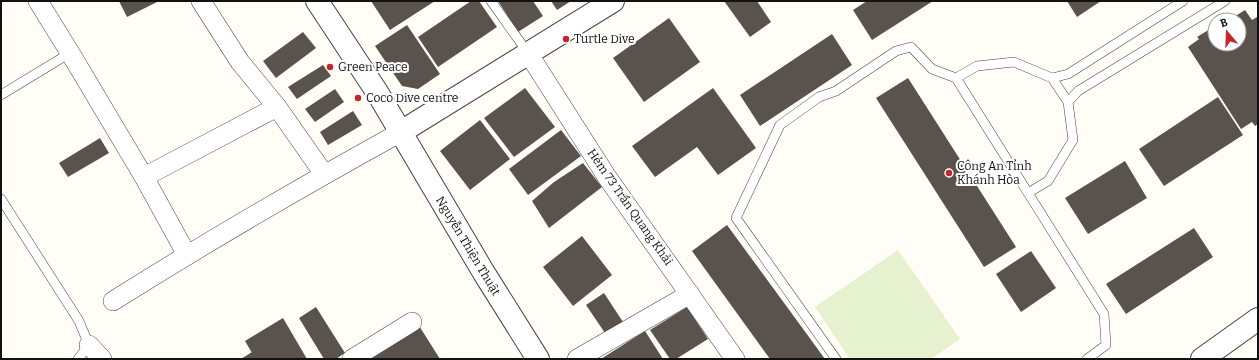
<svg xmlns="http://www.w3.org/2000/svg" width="1259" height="360" viewBox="0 0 1259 360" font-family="Bitter,serif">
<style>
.pitch{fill:#e6f2cf}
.building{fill:#5a524d}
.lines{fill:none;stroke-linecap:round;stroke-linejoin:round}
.service-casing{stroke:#444;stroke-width:10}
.minor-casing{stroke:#444;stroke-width:20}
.tertiary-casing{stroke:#444;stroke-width:24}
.service{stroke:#fff;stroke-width:9}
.minor{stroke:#fff;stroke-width:19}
.tertiary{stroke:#fff;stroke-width:22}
.poi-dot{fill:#c4262e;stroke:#fff;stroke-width:1.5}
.labels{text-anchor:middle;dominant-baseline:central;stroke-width:4;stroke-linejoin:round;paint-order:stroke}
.poi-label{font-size:12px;fill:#111;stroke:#fff;text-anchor:start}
.street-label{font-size:12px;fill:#111;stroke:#fff}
</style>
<rect width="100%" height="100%" fill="#fffdf5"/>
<path class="pitch" d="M898,250L960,339L931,359H850L815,307Z"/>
<path class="building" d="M119,1H159L127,17Z
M371,1H435L390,30Z
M471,1H479L497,27L438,67L418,37Z
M498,1H533L543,16L518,32Z
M551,1H571L557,10Z
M724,1H757L771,22L750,37Z
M867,1H933L872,40L853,10Z
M1067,1H1101L1077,17Z
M1245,10L1252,20L1257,17L1258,19V124L1255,126L1252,122L1241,129L1188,47L1199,39L1197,37L1215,26V44H1239V20H1224L1232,14L1234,17Z
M669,18L700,62L644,102L613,58Z
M407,25L440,74L418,89L402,86L375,46Z
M303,32L316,48L276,78L263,61Z
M832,34L852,65L760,126L740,95Z
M323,65L331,76L297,99L288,87Z
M908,78L1016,247L984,267L876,98Z
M525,88L555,127L514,157L484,118Z
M713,88L756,148L718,175L697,147L655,177L632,146Z
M335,89L344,102L315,122L305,109Z
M1218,97L1243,135L1164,186L1139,149Z
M353,111L362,125L328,145L320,132Z
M480,120L510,159L470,190L440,151Z
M561,130L581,156L528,195L509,169Z
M100,138L109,153L68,177L59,163Z
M1125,161L1147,198L1088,234L1065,198Z
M583,163L602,187L549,228L532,201L554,182Z
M727,225L825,359H770L692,251Z
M1194,228L1213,257L1126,314L1106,284Z
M582,236L612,275L573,306L543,267Z
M1031,251L1056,288L1021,312L996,274Z
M604,293L625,325L607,336L586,305Z
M316,307L345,353L336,359H324L299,318Z
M687,307L708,339L676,359H670L650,330Z
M283,318L307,359H241L252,352L255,358L245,341Z
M416,321L440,359H374L368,349Z
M645,331L663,359H601L604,357Z"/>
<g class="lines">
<defs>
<path id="service" d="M491,1L528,53
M956,78L1104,314L1106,345L1087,359
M1052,78L1068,74L1183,1
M1,95L70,53
M1068,102L1078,91L1225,1
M1,199L79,321L89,345L78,359
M836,359L736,218L780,125L819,97L836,91L896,51L911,47L932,69L956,78L977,66L1014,62L1052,78L1068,102L1073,140L1048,181L1028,193"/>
<path id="minor" d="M38,1L72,56L144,177L187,255
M201,1L240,62L277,107L324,174
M528,53L607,177L735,359
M144,177L277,107
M113,301C207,242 303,186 401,132
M89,345L102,359
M352,359L412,322
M577,359L690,294"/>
<path id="tertiary" d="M317,1L377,92L484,273L538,359
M401,132L613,1
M1202,359L1258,319"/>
</defs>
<use href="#service" class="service-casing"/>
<use href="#minor" class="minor-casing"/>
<use href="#tertiary" class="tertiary-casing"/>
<use href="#service" class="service"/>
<use href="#minor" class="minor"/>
<use href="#tertiary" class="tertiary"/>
</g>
<g class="poi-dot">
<circle cx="566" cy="39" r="4"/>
<circle cx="330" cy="67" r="4"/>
<circle cx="358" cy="98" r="4"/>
<circle cx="949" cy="173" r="4"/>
</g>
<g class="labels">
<g class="poi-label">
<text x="574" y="39">Turtle Dive</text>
<text x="338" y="67">Green Peace</text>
<text x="366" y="98">Coco Dive centre</text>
<text x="957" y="166">Công An Tỉnh<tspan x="957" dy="14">Khánh Hòa</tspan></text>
</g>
<g class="street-label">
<text transform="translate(630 207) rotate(55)">Hẻm 73 Trần Quang Khải</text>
<text transform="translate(468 246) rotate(59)">Nguyễn Thiện Thuật</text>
</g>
</g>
<rect width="1259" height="360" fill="none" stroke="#111111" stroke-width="4"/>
<g transform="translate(1227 32) rotate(341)"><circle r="19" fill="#ffffff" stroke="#a0a0a0"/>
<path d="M0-3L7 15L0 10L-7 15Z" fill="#c4262e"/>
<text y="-6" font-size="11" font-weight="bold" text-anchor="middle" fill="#111111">B</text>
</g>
</svg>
